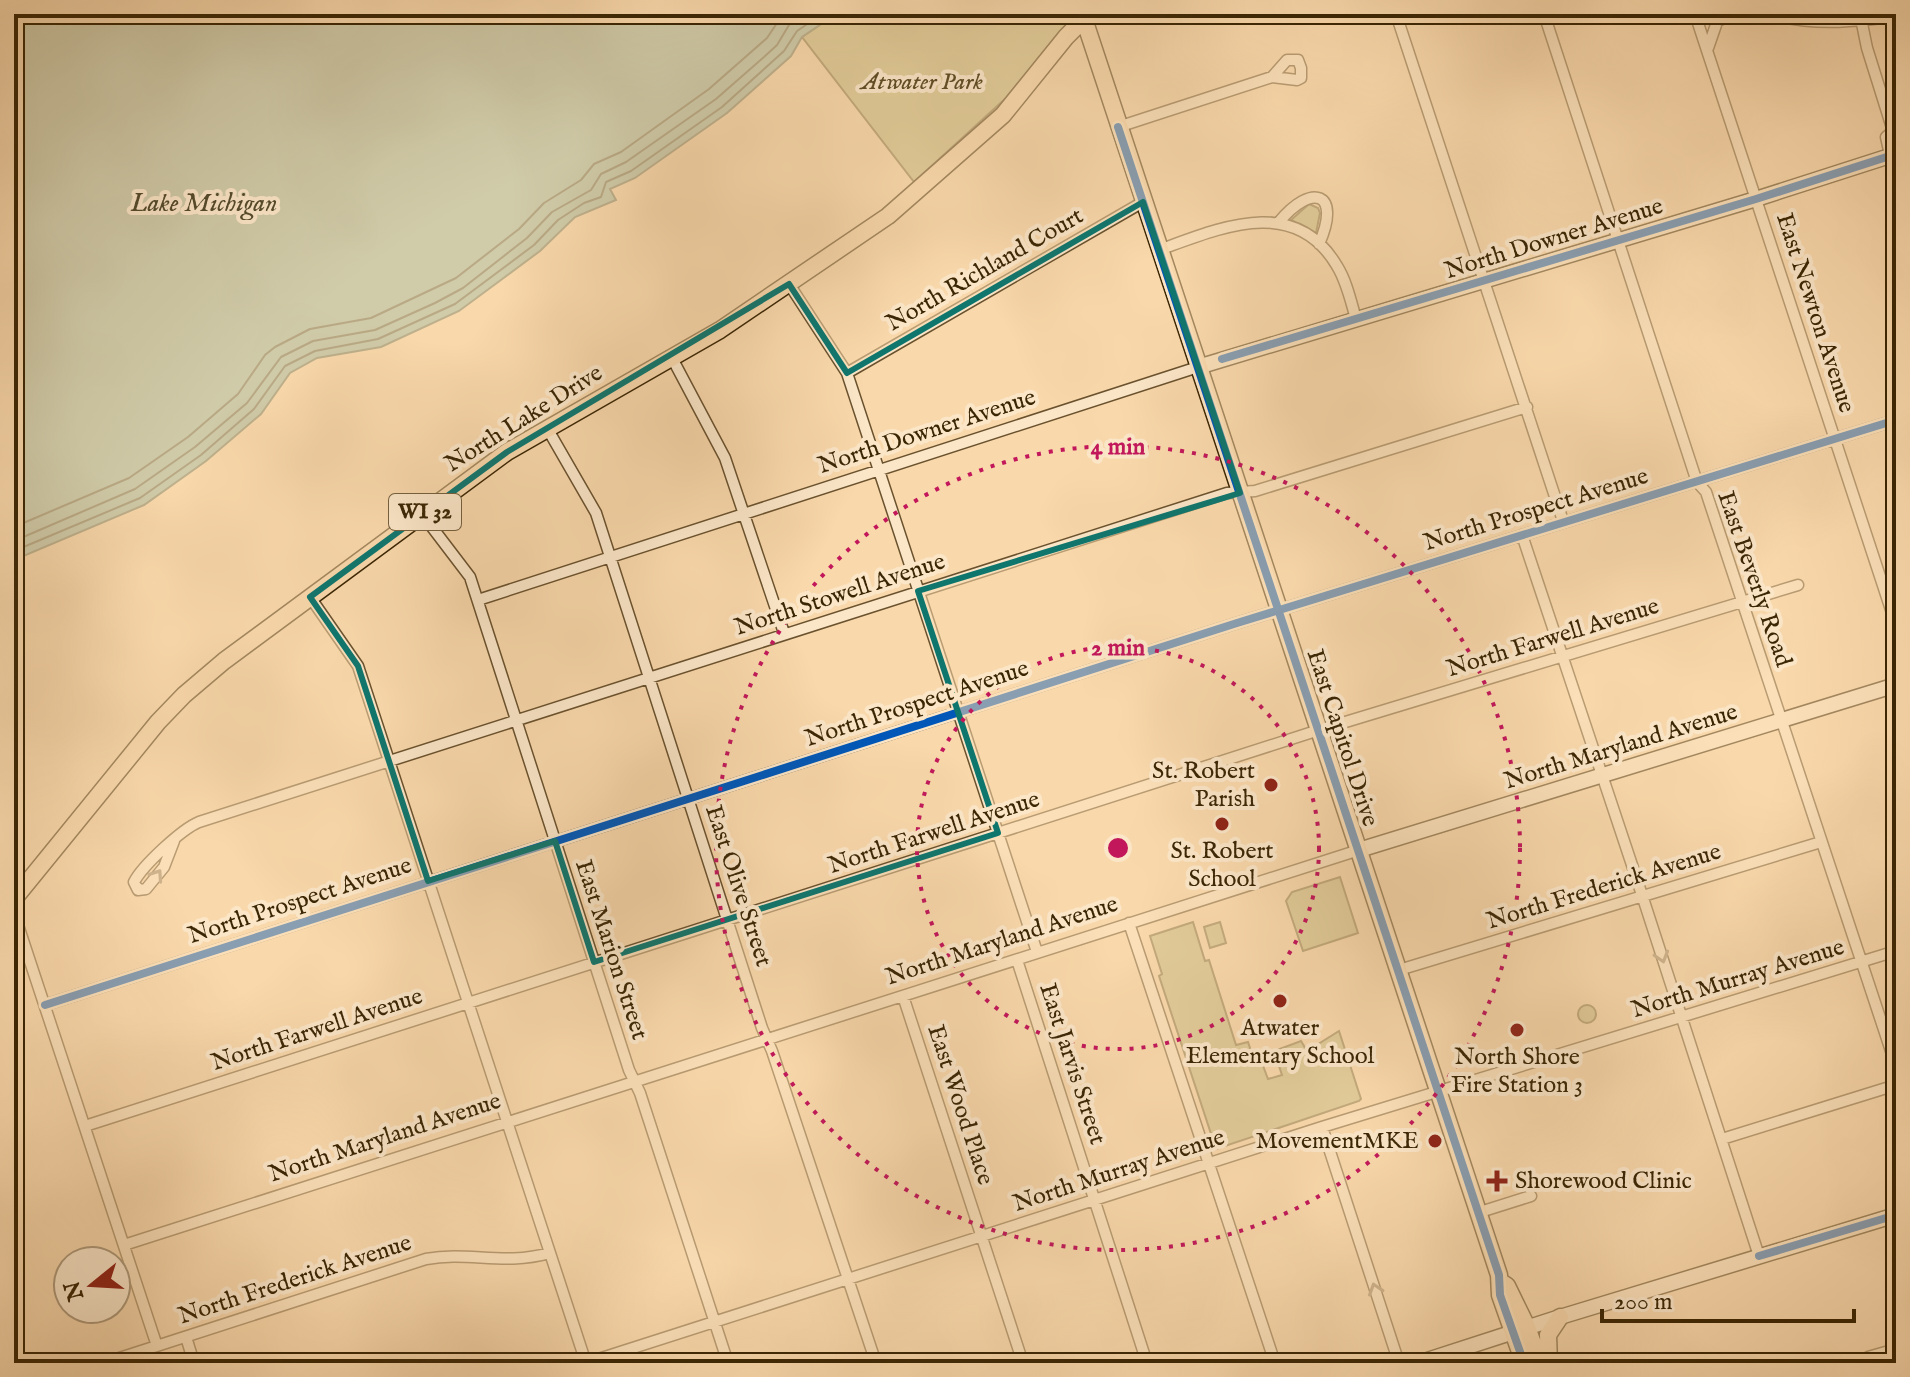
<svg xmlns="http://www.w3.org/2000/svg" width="1910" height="1377" viewBox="0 0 1910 1377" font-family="'IM FELL English',serif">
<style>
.green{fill:#c5bc84;stroke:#807144;stroke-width:2}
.water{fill:#9ebaa7;stroke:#767f66;stroke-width:2}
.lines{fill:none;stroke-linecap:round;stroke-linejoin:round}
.shore{stroke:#6c7056;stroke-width:2}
.street-casing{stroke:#6a522e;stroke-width:13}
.secondary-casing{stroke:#3b2604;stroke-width:17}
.primary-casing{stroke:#3b2604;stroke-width:19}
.street{stroke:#fbe6c8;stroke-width:10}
.secondary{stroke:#fbe6c8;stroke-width:14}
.primary{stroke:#f9d8ab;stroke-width:16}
.cycleway-casing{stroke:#fbe6c8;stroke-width:13}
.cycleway{stroke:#0057b8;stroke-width:8}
.oneway{stroke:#9b8666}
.marked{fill:none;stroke:#0f766e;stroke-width:6;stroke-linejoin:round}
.ring{fill:none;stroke:#c2185b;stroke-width:4;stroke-dasharray:4 8}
.poi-dot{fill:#8f2418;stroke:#fbe6c8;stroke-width:3}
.labels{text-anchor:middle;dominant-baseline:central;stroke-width:8;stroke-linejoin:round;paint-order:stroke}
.shield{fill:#fbe6c8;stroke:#75603f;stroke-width:2}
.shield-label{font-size:22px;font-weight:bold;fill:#3b2604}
.park-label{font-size:24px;font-style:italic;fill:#5e4c24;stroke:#fbe6c8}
.street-label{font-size:24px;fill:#3b2604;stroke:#fbe6c8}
.poi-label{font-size:24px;fill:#3b2604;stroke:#fbe6c8}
.water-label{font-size:26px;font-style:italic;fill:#544b2d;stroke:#fbe6c8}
.centre{fill:#c2185b;stroke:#fbe6c8;stroke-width:4}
.ring-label{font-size:24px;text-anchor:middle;font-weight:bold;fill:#c2185b;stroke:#fbe6c8;stroke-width:8;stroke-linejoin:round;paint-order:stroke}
</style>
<rect width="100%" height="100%" fill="#f9d8ab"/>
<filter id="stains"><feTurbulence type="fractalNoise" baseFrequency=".0025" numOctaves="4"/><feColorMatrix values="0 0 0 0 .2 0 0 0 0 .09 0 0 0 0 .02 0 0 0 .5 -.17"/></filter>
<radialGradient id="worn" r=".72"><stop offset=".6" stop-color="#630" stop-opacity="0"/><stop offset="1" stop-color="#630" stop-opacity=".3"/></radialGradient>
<path class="green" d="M836,14H1075L1006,98L914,182L802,37Z
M1309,204L1318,208L1320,213L1316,233L1291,220Z
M1340,877L1358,933L1303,951L1286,901L1292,892Z
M1193,922L1205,961L1209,960L1236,1045L1248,1042L1253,1057L1259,1055L1268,1079L1282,1075L1274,1051L1301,1041L1307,1051L1339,1031L1361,1099L1359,1101L1216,1149L1159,976L1162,974L1150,936Z
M1220,922L1226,943L1210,948L1204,927Z
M1578 1014a9 9 0 1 1 18 0a9 9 0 1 1-18 0Z"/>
<path class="water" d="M14,14H836L802,37L791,56L727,113L635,178L610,189L616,200L575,217L540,251L459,311L381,347L317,358L290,373L261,414L206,461L144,505L14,560Z"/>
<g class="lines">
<path class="shore" d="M14,527L129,478L188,437L238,394L265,355L275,347L310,329L371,318L456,278L519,229L544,203L581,180L594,164L621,152L709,89L767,38L783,14
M14,541L135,489L195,447L247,403L281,357L313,341L375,330L435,303L463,288L527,238L552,212L591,190L601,174L626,162L716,99L764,57L777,45L789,25L804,14
M14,551L140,498L201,455L254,409L285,366L315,351L378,339L455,304L534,245L558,220L584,203L601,197L606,182L631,171L722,107L784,51L797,31L822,14"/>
<defs>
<path id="street" d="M1396,14L1563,521
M1544,14L1697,482L1706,492L1896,1066
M1695,14L1896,625
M1770,14C1813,26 1853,22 1896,16
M1860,14L1867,48L1893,131
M1708,48L1717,22L1729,14
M1118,127L1272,77L1297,80L1301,78V68L1298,60H1287L1272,77
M1893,131L1886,137L1896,182
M1279,222C1312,182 1342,192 1319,244
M1159,250C1220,228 1295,194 1337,266C1347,282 1351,302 1356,319
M789,284L847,373L1037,952
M672,358L725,458L784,633
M847,373L1143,202
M547,428L596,513L762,1028L772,1051L876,1363
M422,514L470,577L629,1070L640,1093L728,1363
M1522,535L1642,895L1759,1256
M310,597L358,666L586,1363
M478,600L1198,367
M174,841L164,867L146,889L138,890L134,882C143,865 182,829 199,822L1227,493L1255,491L1527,407
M14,913L157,1346
M1129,923L1275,1363
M1017,960L1147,1363
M1399,970L1821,842
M903,996L1023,1363
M45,1005L1237,623L1896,420
M85,1126L1319,730L1798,585
M1322,1127L1399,1363
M1722,1139L1896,1085
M1477,1213L1531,1196
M124,1245L1359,850
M186,1337L194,1363
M1868,1357L1896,1349
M104,1363L426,1259C469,1251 503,1266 550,1253
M586,1363L1322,1127L1896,951"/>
<path id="secondary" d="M1198,367L1756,199L1896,154
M1359,850L1896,685
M1418,1363L1560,1317L1896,1215"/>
<path id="primary" d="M1084,19L1499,1275L1500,1295L1524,1363
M14,899L158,722L184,695L224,661L507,452L720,330L888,216L1003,115L1066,37L1089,14
M1501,1282L1507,1286L1527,1327L1540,1363
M1549,1363L1548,1335L1560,1317"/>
</defs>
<use href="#street" class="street-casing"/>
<use href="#secondary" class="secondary-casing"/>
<use href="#primary" class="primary-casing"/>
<use href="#street" class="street"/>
<use href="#secondary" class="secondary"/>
<use href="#primary" class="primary"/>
<defs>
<path id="cycleway" d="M1118,127L1499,1275L1500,1295L1524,1363
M1222,359L1756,199L1896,154
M45,1005L1237,623L1896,420
M1759,1256L1896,1215"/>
</defs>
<use href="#cycleway" class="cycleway-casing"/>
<use href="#cycleway" class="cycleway"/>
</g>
<defs><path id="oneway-chevron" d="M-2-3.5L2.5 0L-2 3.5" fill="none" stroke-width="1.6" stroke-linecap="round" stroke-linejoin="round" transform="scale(2)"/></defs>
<g class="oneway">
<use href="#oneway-chevron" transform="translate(157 875) rotate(-56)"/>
<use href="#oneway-chevron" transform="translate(1662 957) rotate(73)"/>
<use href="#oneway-chevron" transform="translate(1375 1289) rotate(-108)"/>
</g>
<path d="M0 0H1910V1377H0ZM1143,202L1240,493L918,591L998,833L594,962L555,841L428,881L358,666L310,597L507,452L789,284L847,373Z" fill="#f9d8ab" fill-opacity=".55" fill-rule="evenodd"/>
<path class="marked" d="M1143,202L1240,493L918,591L998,833L594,962L555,841L428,881L358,666L310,597L507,452L789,284L847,373Z"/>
<g class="ring">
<circle cx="1118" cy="848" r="201"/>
<circle cx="1118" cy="848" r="402"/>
</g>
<g class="poi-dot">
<circle cx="1271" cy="785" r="8"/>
<circle cx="1222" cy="824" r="8"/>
<circle cx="1280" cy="1001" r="8"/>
<circle cx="1517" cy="1030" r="8"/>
<circle cx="1435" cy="1141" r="8"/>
<path d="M1493 1169h8v8h8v8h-8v8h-8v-8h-8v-8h8z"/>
</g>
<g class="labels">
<rect class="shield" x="389" y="494" width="72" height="36" rx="6"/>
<g class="shield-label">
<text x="425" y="512">WI 32</text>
</g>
<g class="park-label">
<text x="922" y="82">Atwater Park</text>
</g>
<g class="street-label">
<text transform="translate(1554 239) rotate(-17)">North Downer Avenue</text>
<text transform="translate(985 270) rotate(-30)">North Richland Court</text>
<text transform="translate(1815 313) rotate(72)">East Newton Avenue</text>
<text transform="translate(524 419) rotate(-32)">North Lake Drive</text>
<text transform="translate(927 432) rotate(-18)">North Downer Avenue</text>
<text transform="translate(1536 510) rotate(-17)">North Prospect Avenue</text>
<text transform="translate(1754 579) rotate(71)">East Beverly Road</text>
<text transform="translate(840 595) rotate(-18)">North Stowell Avenue</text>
<text transform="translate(1553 638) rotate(-17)">North Farwell Avenue</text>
<text transform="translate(917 704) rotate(-18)">North Prospect Avenue</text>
<text transform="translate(1342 738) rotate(72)">East Capitol Drive</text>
<text transform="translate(1621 747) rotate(-17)">North Maryland Avenue</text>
<text transform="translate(934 833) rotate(-18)">North Farwell Avenue</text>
<text transform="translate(738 886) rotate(72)">East Olive Street</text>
<text transform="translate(1604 887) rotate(-17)">North Frederick Avenue</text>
<text transform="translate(300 901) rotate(-18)">North Prospect Avenue</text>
<text transform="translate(1002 941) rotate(-18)">North Maryland Avenue</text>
<text transform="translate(611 950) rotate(72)">East Marion Street</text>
<text transform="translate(1738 979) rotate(-17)">North Murray Avenue</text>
<text transform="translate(317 1030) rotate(-18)">North Farwell Avenue</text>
<text transform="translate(1072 1064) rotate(72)">East Jarvis Street</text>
<text transform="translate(960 1105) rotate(72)">East Wood Place</text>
<text transform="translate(385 1138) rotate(-18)">North Maryland Avenue</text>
<text transform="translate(1119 1171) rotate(-18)">North Murray Avenue</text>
<text transform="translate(295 1280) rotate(-18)">North Frederick Avenue</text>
</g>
<g class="poi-label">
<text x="1255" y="771" text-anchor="end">St. Robert<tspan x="1255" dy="28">Parish</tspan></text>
<text x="1222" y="851">St. Robert<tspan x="1222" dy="28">School</tspan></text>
<text x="1280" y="1028">Atwater<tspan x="1280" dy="28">Elementary School</tspan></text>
<text x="1517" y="1057">North Shore<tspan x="1517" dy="28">Fire Station 3</tspan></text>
<text x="1419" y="1141" text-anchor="end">MovementMKE</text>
<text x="1515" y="1181" text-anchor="start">Shorewood Clinic</text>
</g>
<g class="water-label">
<text x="204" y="203">Lake Michigan</text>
</g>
</g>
<circle cx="1118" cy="848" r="12" class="centre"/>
<g class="ring-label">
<text x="1118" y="454">4 min</text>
<text x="1118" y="655">2 min</text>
</g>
<rect width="1910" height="1377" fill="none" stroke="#f9d8ab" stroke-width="48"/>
<rect x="16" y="16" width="1878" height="1345" fill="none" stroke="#3b2604" stroke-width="4"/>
<rect x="24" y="24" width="1862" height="1329" fill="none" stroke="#3b2604" stroke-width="2"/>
<g transform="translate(92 1285) rotate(252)"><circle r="38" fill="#fbe6c8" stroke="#ae997a" stroke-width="2"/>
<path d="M0-6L14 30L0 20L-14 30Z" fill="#8f2418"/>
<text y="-12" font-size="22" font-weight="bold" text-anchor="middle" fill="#3b2604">N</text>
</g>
<path d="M1602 1309v12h252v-12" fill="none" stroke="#3b2604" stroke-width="4"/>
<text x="1614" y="1309" font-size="24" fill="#3b2604" stroke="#fbe6c8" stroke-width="6" paint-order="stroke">200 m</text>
<rect width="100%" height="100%" filter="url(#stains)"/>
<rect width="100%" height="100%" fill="url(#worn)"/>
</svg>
